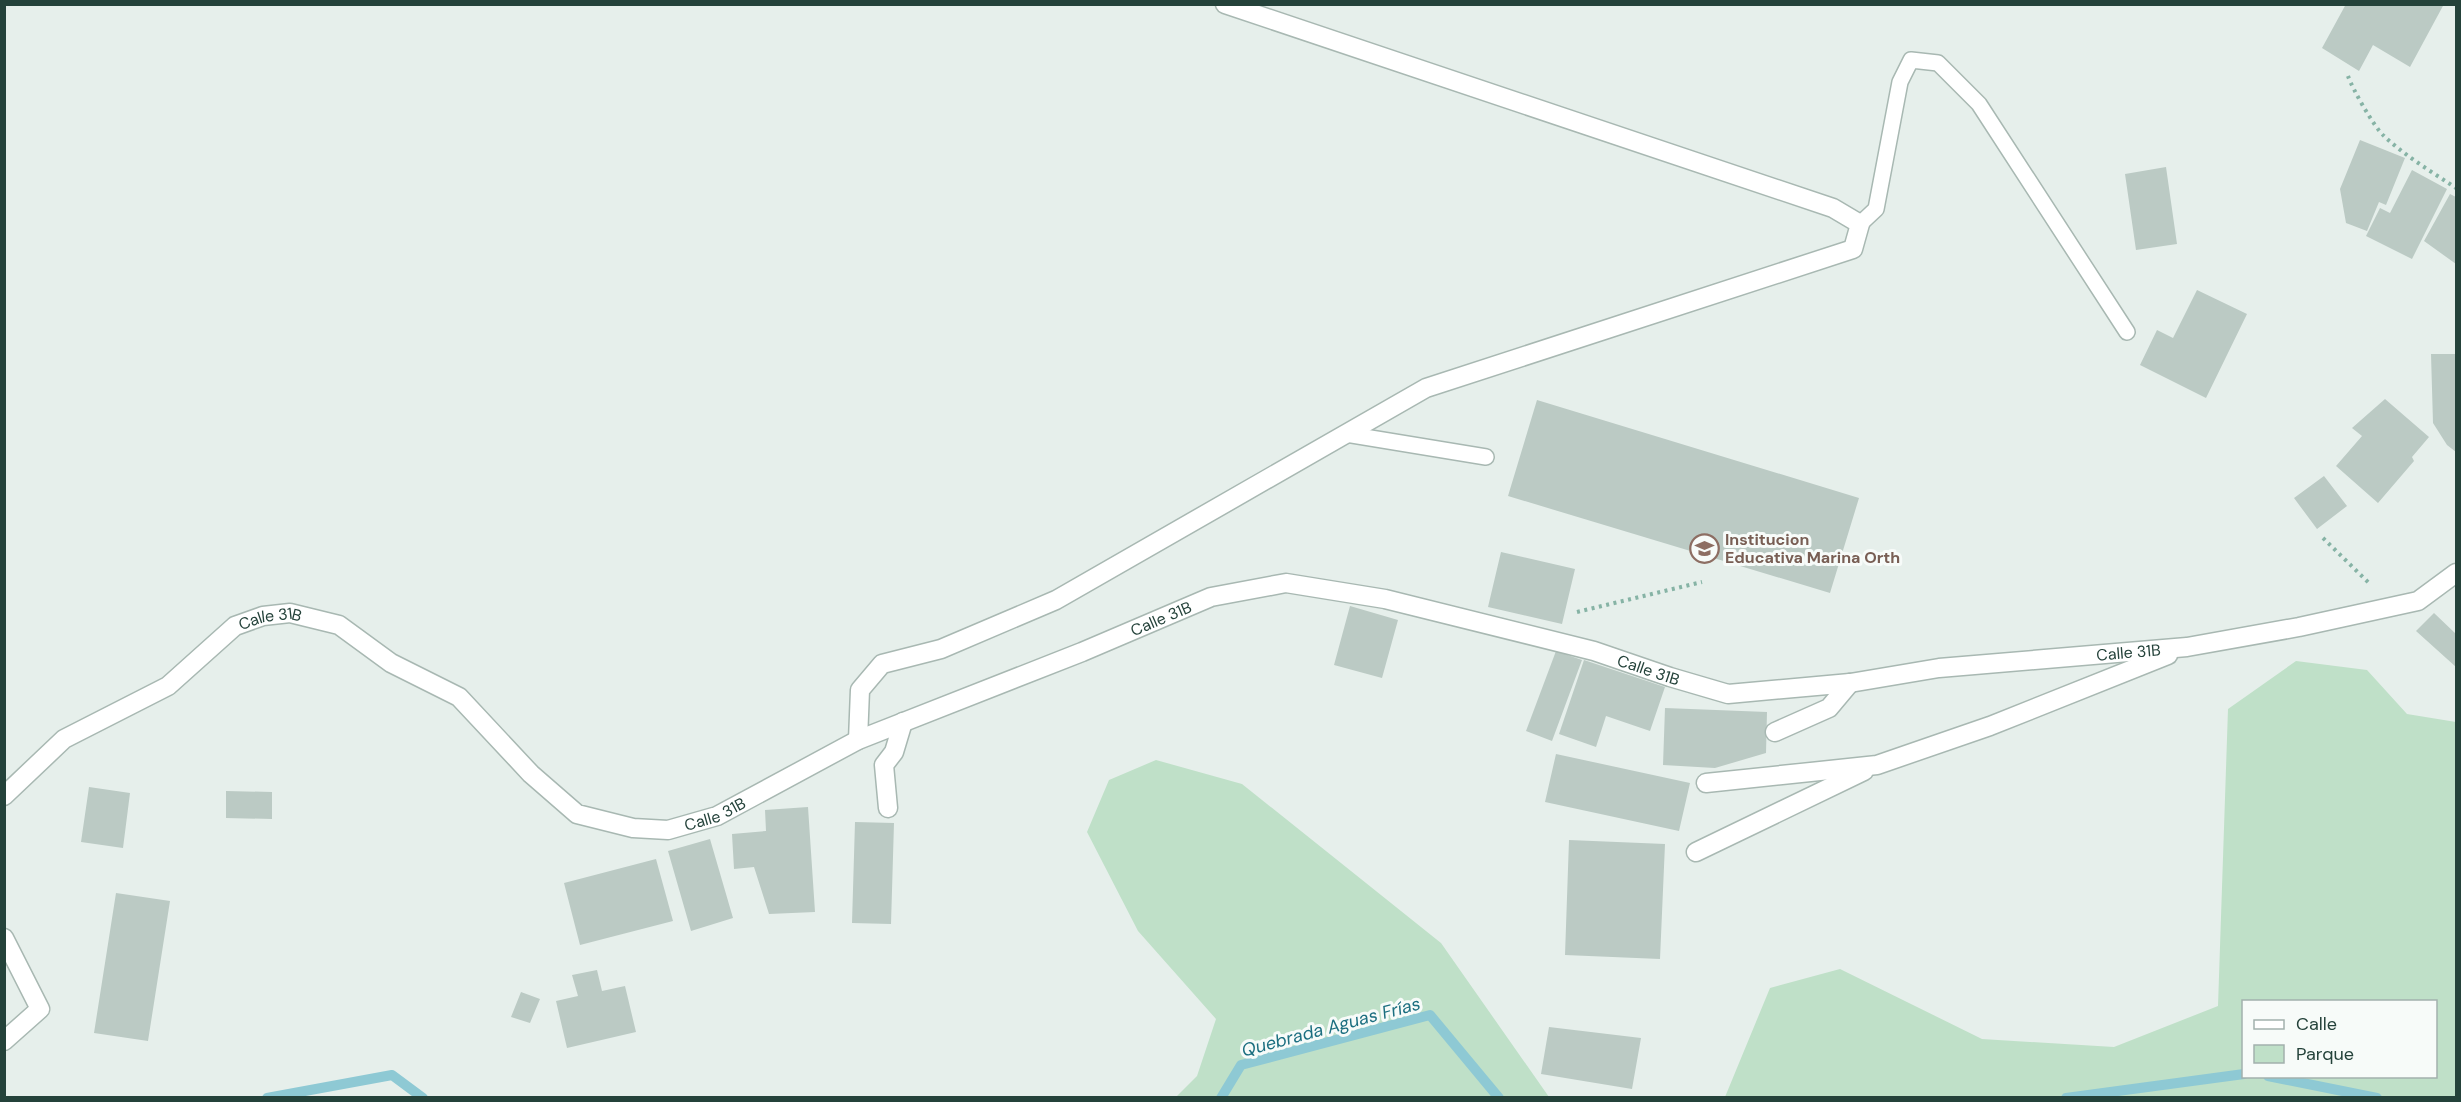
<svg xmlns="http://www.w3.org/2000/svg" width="2461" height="1102" viewBox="0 0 2461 1102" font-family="'DM Sans',sans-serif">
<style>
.green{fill:#bfe0c8;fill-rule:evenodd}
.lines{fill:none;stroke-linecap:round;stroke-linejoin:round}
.stream{stroke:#8ec9d4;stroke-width:10}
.building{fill:#bbcac4}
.lane-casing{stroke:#a8b8b2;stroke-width:18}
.street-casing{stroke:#a8b8b2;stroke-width:21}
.path{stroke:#86b3a5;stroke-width:4;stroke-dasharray:3 4.5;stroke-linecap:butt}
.lane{stroke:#fff;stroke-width:15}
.street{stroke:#fff;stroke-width:18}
.labels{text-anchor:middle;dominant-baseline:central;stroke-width:6;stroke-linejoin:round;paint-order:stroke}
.education-label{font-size:16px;font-weight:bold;fill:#785e54;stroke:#f7fbf9;text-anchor:start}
.street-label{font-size:16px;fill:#24423a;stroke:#f7fbf9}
.water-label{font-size:18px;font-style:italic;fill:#1c6f80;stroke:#f7fbf9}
</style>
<rect width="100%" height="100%" fill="#e6efeb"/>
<path class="green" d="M2296,661L2367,670L2407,714L2456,722V1097H1725L1770,988L1840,969L1982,1039L2114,1047L2218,1006L2228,709ZM2244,1002H2436V1076H2244Z
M1156,760L1242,784L1441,943L1549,1097H1176L1197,1076L1216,1019L1138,931L1087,832L1109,780Z"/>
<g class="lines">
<path class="stream" d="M2268,1076L2377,1098
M267,1098L392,1075L423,1098
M1221,1098L1241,1065L1430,1015L1499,1098
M2066,1098L2244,1074"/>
</g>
<path class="building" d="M2346,4H2444L2410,67L2373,45L2359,71L2322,48Z
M2360,140L2405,158L2386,205L2379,202L2367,231L2346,223L2340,189Z
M2166,167L2177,244L2136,250L2125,174Z
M2412,170L2447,189L2412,259L2366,236L2380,208L2390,213Z
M2450,194L2456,197V264L2424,241Z
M2197,290L2247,314L2206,398L2140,365L2157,330L2173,338Z
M2431,354H2456V452L2447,445L2433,423Z
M2385,399L2429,437L2412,457L2414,461L2378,503L2336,466L2362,436L2352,428Z
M1537,400L1859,498L1830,593L1508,496Z
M2324,476L2347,506L2317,529L2294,498Z
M1501,552L1575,569L1562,624L1488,607Z
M1350,606L1398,620L1382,678L1334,665Z
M2434,613L2456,634V667L2416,631Z
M1556,651L1582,660L1552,741L1526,731Z
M1584,660L1665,687L1650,731L1606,716L1596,747L1559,734Z
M1665,708L1767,712L1766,753L1715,768L1663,765Z
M1556,754L1690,783L1679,831L1545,802Z
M89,787L130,793L123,848L81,842Z
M226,791L272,792V819L226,818Z
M808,807L815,912L769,914L754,867L734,869L732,834L766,831L765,810Z
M855,822L894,823L891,924L852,923Z
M710,839L733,918L691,931L668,851Z
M1569,840L1665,844L1660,959L1565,955Z
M656,859L673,921L580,945L564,883Z
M116,893L170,901L148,1041L94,1033Z
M597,970L602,991L625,986L636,1032L567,1048L556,1001L578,996L572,975Z
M521,992L540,999L530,1023L511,1017Z
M1549,1027L1641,1038L1632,1089L1541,1074Z"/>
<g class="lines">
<defs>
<path id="lane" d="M1860,224L1876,209L1900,82L1911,60L1938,63L1979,104L2127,332
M1346,434L1486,457"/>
<g id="street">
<path d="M1775,732L1829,708L1850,683"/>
<path d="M858,740L860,690L882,664L941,649L1056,600L1426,388L1853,249L1860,224L1833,208L1225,4"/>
<path d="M1706,783L1877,765L1990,726L2168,655"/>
<path id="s1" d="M4,796L64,739L168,686L235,626L263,616L290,613L339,625L391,663L459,697L531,774L577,814L633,828L668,830L717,816L858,740L1082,652L1211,597L1286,583L1385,599L1594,651L1670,677L1728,694L1850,683L1939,668L2187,647L2299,627L2418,601L2456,573"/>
<path d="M888,808L884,765L894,752L903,722"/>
<path d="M1696,852L1864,771"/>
<path d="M4,938L40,1009L4,1041"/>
</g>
</defs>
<use href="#lane" class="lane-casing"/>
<use href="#street" class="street-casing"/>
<path class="path" d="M2348,76C2352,88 2374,127 2384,136C2405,156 2432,172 2456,188
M2323,538L2369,583
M1577,612L1702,582"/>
<use href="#lane" class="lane"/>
<use href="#street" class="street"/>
</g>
<defs>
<symbol id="school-ring" viewBox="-11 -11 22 22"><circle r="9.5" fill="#f7fbf9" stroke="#8d6e63" stroke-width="1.5"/><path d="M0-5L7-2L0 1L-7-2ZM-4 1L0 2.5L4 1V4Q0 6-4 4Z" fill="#8d6e63"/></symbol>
</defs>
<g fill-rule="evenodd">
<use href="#school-ring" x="1688" y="532" width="33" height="33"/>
</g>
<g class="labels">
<g class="education-label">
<text x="1725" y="539">Institucion<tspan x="1725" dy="18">Educativa Marina Orth</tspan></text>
</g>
<g class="street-label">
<text stroke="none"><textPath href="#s1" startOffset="1334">Calle 31B</textPath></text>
<text stroke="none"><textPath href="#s1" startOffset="326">Calle 31B</textPath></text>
<text stroke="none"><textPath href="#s1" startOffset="2324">Calle 31B</textPath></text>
<text stroke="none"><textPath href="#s1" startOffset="1838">Calle 31B</textPath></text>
<text stroke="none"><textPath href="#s1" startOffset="846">Calle 31B</textPath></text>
</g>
<g class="water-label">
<text transform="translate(1331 1027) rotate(-15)">Quebrada Aguas Frías</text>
</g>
</g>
<rect width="2461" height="1102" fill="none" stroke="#24423a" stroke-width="12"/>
<rect x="2242" y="1000" width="195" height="78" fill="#f7fbf9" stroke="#a3b1ad" stroke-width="1.5"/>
<rect x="2254" y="1020" width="30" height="9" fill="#ffffff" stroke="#a3b1ad" stroke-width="1.5"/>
<text x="2296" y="1030" font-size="18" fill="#24423a">Calle</text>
<rect x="2254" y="1045" width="30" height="18" fill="#bfe0c8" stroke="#a3b1ad" stroke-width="1.5"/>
<text x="2296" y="1060" font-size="18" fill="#24423a">Parque</text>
</svg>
